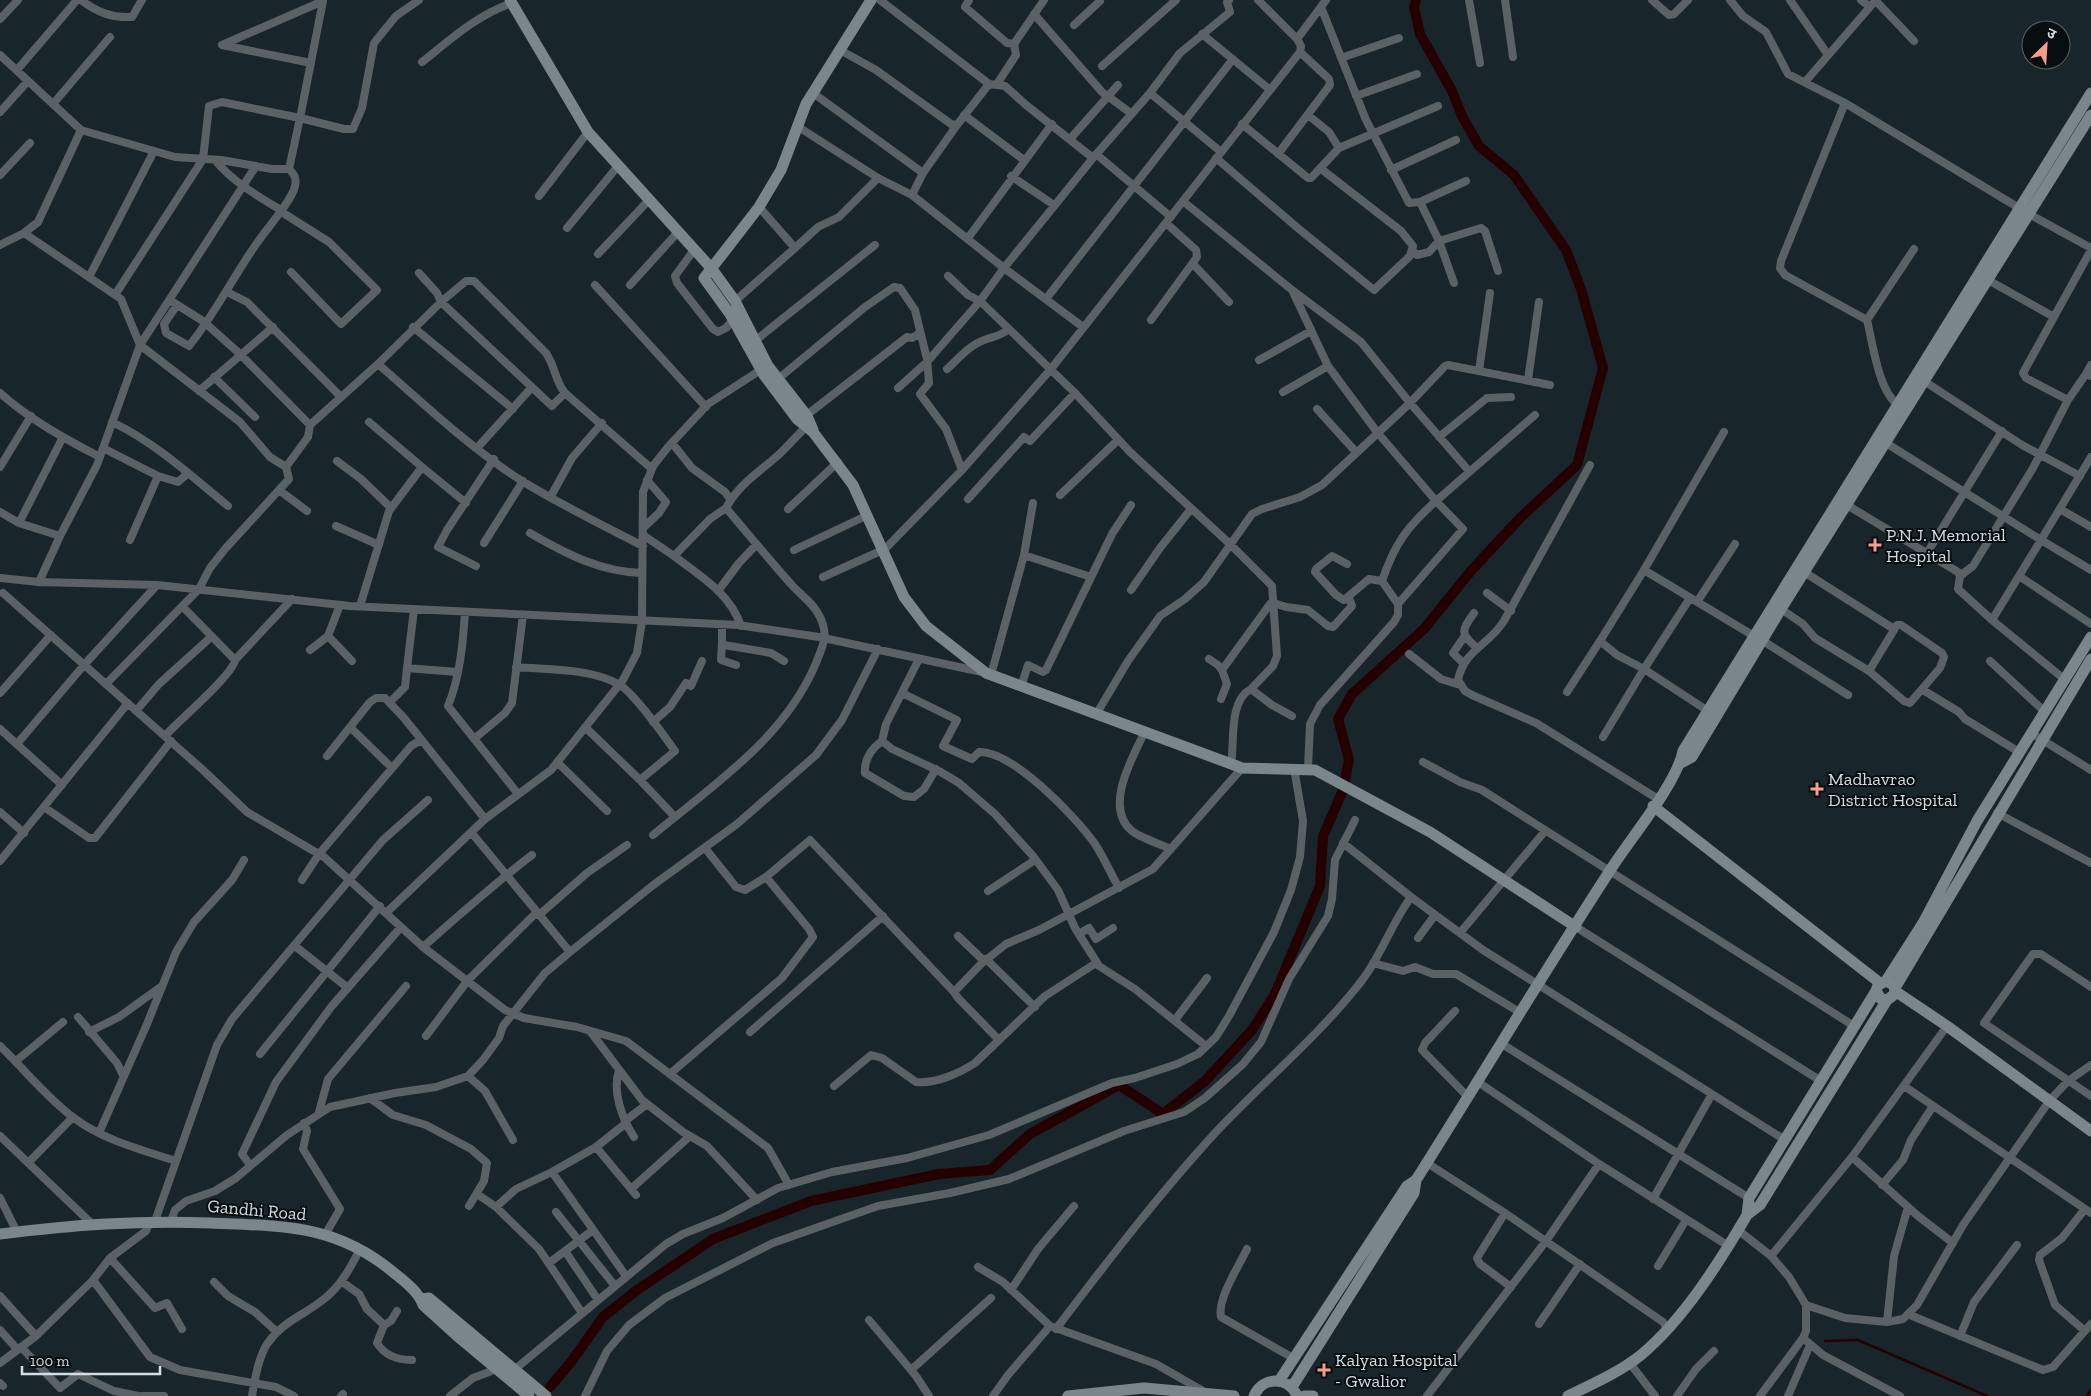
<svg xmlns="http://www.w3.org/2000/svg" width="2091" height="1396" viewBox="0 0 2091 1396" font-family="'Zilla Slab','Noto Sans Devanagari',serif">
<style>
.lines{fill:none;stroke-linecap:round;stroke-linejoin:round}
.stream{stroke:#240000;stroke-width:2.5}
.canal{stroke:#240000;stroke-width:10}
.street{stroke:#5b6265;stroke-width:8}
.secondary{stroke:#7b868a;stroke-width:11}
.poi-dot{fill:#f49e8a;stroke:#080e10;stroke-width:2}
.labels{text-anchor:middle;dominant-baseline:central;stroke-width:4;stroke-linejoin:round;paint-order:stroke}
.poi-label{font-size:18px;fill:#d5dee2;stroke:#080e10;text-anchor:start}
.street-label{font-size:18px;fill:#d5dee2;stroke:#080e10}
</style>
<rect width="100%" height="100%" fill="#18262b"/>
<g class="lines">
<path class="stream" d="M1825,1341L1858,1340L1987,1396
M2087,1396L2091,1390"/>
<path class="canal" d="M550,1387L571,1362L603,1317L637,1290L713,1239L811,1201L939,1174L990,1170L1030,1134L1119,1085L1163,1114L1205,1081L1252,1030L1275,994L1320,886L1323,836L1343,790L1349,760L1338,719L1352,694L1424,629L1470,572L1521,517L1577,465L1603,368L1581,289L1566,250L1514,175L1479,146L1462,116L1452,91L1420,34L1414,7L1416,0"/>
<path class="street" d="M81,0C97,12 111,18 132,17L142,0
M969,0L965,7L1007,43L1014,44L1044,0
M1469,0L1480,63
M1505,0L1513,57
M1652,0L1669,15L1674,14L1688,0
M1730,0L1743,16L1766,32L1788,74L1845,103L2029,214L2091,248
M1790,0L1828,55
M1861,0L1870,7
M1875,0L1914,41
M1321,7L1366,120L1409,203L1420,202L1422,206L1439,241L1454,283
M1034,14L1102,92L1132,114
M0,19L18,0
M1074,25L1100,1
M1202,34L1269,89
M1297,39L1326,0
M840,50L876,70L951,124L957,125L989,84
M0,55L81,130L38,222L24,233
M1341,58L1399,38
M422,62C451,39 477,15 512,3
M1102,66L1176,0
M17,70L77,0
M1805,82L1876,0
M997,84L1016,55L1014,44
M813,93L923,173L912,195L1004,268L1093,158L1026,105L1005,86L989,84L880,0
M1150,93L1221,152
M1356,96L1417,74
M1845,103L1781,261L1780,268L1785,275L1867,320C1873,344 1878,390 1898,405
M53,104L110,37
M0,112L28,81
M964,115L1024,160
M1308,115L1329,132L1339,148
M1242,124L1308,178H1311L1339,148L1438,106
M797,126L878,178L912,195
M81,130L175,157L221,160L272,169H289
M1070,139L1118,85
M1096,154L1171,217
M1278,154L1330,85L1329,79L1300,52
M1093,158L1150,93L1180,53L1230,12L1227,2L1229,0
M1216,158L1299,229L1374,290L1410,256L1413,246L1401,231L1320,168
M215,160C233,182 256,195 281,210
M256,166L140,345L240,422L270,457L286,467
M1391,170L1456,140
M923,173L957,125
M0,175L30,143
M1011,176L1054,205
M539,196L588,132
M1184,202L1292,290L1361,342L1410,403L1469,471
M1420,202L1466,181
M280,211L329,242L377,290L341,324L291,272
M567,228L618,166
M968,238L1052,124
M0,245L24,233L121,299L140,345L97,465L60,536L19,523L0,512
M795,248L818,227L839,217L878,178
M694,250L675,276L677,283L713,329L718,332L726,328L733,320
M1413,251L1417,255L1429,252L1439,241L1481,228L1485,231L1498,271
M598,254L648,201
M1193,264L1229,302
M419,273L437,293L441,302L466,281H474L546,353C556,368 554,379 565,393
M89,277L154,151
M1988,280L2054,317
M595,285L706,407
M630,285L678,232
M227,292L247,302L341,397
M1293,292L1328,366L1377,432L1436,501L1535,415
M115,295L203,159L209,106L222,102L300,118L323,1L222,45L311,63
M1046,299L1233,59
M735,301L795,248L759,207
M177,305L164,324L166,333L189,346C215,314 233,277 257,243C267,228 292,201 295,186C297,178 294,174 289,169L300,118L344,129H353L362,108L374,43L396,16L419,0
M1151,320L1197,257L1196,250L1166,223
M1867,320L1914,249
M413,327L513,409
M1083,327L1004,268L980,301L1075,393L1130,452L1230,544L1272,586L1277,656L1273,666L1251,689
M756,340L875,245
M1259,360L1311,331
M2091,365L2086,374L2091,376
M947,369C958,359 970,345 984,340C995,336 999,337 1009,329
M1479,371L1490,293
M214,377L255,417
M778,379L865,307L894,287L900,288L915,310L927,359L929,383L920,394L946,429L962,470
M1528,380L1539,302
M1924,381L2022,445L2080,476
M898,388L927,362L980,301L968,295L948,276
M199,391L273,327
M1283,392L1328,366
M0,393C29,419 65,439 100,457
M2068,400L2026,378L2023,373L2091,250
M1317,409L1356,452
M803,418L907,337L912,338L920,333
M112,422C156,443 191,476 228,506
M310,425L378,364
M1724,432L1644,570L1754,636
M1439,437L1487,398L1511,397
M672,443L692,468L725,492L731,500
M1886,443L2041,540L2091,457
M478,447L532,387
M103,448L158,476L178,482L187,474
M337,461L361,479L391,508
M1590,465L1504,621C1489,645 1464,650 1458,680L1465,691L1472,695L1536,723L1658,799
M0,467L31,416
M422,467L466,503
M279,490L307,511
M1060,495L1118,440
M551,496L572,458L602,423
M968,499L1024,437L1030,441L1075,393
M1847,505L1958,572L1960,576L1958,589L1992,620
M726,508C738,486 756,474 775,458C787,448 796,436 808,425
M788,509L838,462
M2060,509L2091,527
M19,523L63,437
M336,526L379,545
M643,528L659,513L666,502L647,480
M530,533C566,554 601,572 642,573
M643,535L674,556
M130,540L158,476
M484,543L523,481
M643,546C602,525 561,505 522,481C470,448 424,404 378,364L441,302L552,406L565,393L652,469
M794,550L868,515
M1927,553L2002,431
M1024,555L1091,577
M1347,564L1332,556L1316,569L1315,572L1336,595L1344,600L1369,579L1382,581
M476,566L438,547L447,530L494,459
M1804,572L1894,629
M1960,576L1973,566L2033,468L2068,400L2086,374
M2019,576L2091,624
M823,577L885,549L962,470L1051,369L1300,52L1301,46L1297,39L1258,0
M0,578L39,582L157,585L350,606L738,625L819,637L982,672
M39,582L60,536
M1131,590L1160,548L1191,509
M718,591L739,563L756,545
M3,593L203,770L247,812L324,857L423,947L505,1010L524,1018L577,1027L626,1041L768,1148L789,1185
M1487,593L1511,611
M1690,598L1644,669L1708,711
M1697,602L1735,544
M340,605L328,636L352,661
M360,606L389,511L422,467L369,422
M183,607L235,660L292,599
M414,609L407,668L457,672
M1781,609L1803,624L1815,638L1869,671
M465,612C463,643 460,677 448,706L518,794
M1474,613C1461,631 1460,633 1477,648
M722,625V643L724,645L771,653L784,661
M1897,625H1901L1942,653L1944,657L1940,668L1910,703L1904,701L1869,671Z
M1600,641L1644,570
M1763,641L1848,695
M722,643L721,660L736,665
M310,650L328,636
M1409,654L1441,679L1460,685
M919,659L886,724L882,741L892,749L939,771L959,783L995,814L1033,856L1058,890L1075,928L1099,966L1135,989L1206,1046
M1209,659L1218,665L1222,670
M1990,661L2044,711
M1463,663L1453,653L1464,637
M516,667C549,670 589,668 618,684C633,691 664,736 675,751L640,780L585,727
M991,675L1024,555L1033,503
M2064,679L1992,620L2041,540L2091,570
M106,684L199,589L210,568L225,549L289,479L286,467L308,437L310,425L240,354L203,321L171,301
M1021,687L1028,665L1043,672L1046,670L1112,534L1131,505
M1923,690L1959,712L1965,719L2019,752
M1567,692L1600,641L1617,655L1644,669L1603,737
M0,693L51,635
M902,693L957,720L943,746L972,759L979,752C1013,751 1076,817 1095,844C1104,858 1111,874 1119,888
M1221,699L1227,684L1222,670L1270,604L1274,603L1286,607L1308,610L1328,626L1333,627L1352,606L1349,598
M390,702L405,687L407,668
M136,711L159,684L211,637
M1097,713L1128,661L1160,616L1185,599L1204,582L1252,514L1262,509L1300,497L1322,485L1410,403L1445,366L1448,365L1550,385
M653,722L670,707L686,683L691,686L702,661
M350,727L388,764
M0,729L62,785
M1145,731C1133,757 1103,807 1132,831C1141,838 1160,844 1171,849
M2031,733L2091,770
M165,736C178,721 233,675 235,660
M474,739L505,713L512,703L523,615
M882,741C871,749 864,760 865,773L904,796L914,797L924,789L936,769
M17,744L84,665L157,585
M327,756L370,702L376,698H385L404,718L485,819
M557,762L607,811
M1423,762L1460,782L1482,790L1854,1026
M1231,764C1235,742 1228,701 1251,689L1272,705L1292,716
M1308,768L1310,724L1320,705L1394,622L1398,615V604L1463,529L1436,501C1407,527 1395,543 1382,581L1398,604
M640,780L675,817
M44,807L89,838H95L171,741
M0,812L24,833
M1997,813L2091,863
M653,835C713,785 785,738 816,663C823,645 829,636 820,617C813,602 800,595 790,583C768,558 747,533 726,508L710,519L674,556C700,576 730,593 741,626
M1343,843L1411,897L1483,950L1785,1140
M705,848L736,887L745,890L766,877L810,840L954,992L958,998L999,1040
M0,861L128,703
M302,880L319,854L411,746L421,740
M988,891L1035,860
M387,912L485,819L551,770L623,680L637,653L642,621L643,492L653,466L668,447L708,404L765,367
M539,915L587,873L627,845
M1576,927L1821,1081
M1460,933L1545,831
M1079,934L1089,928L1096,939L1113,928
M958,936L984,961
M1418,938L1435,915
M295,946L348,988
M423,947C459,915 494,884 532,855
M570,952L652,886L737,824L816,755L842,720L878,649
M986,959L1035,1007
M1373,963L1403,971L1415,967L1433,974H1456L1521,1013
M2091,987L2041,954H2033L1984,1023L2091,1096
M954,992L981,964L1006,944L1039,930L1153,869L1242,768
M1455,1011L1425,1043L1422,1050L1468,1097
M78,1017L117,1063L123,1075
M1175,1020L1207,978
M590,1031L642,1100L683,1132L707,1146L757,1200
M89,1032L119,1017L162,986
M750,1032L883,916
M426,1036L468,980L537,912
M1502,1044L1749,1198
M0,1046C25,1070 47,1098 74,1118C103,1140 142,1150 176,1161
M260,1054L380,906
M16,1061L63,1022
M619,1070C612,1091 622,1119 634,1137
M671,1073L782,978L813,937L809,929L766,877
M468,1076L483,1060L499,1038L503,1026L545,973L570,952L471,832
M1478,1082L1599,1164L1727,1245
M834,1086L871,1055L882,1058L916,1082C935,1084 958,1074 975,1063L1045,996L1096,963
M1904,1086L2091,1213
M370,1098L393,1115L426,1125L471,1149L487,1163L484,1181L469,1206
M319,1112L328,1079L406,986
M625,1121L647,1104
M304,1123L307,1131L303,1149L340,1209L325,1235
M625,1124L596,1147L636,1195
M99,1133L147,1024L176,952L194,922L232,880L244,860
M0,1136L91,1223
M1852,1157L1918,1216L1953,1243
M28,1163L73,1117
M1427,1163L1505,1213L1663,1322L1668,1330
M250,1165L242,1154L276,1082L331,1007L401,927
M552,1172L626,1276
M1882,1185L1903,1160L1911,1140L1933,1106
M631,1189L690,1136
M477,1194L496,1207
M0,1198L17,1232
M1653,1199L1712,1094
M556,1212L615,1286
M1505,1213L1477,1258L1480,1264L1511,1287
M155,1221L217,1045L232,1019L383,840L428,800
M171,1221L175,1210L186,1201L215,1191L236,1178L287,1135L330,1107L395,1093L436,1087L468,1076L485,1091L513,1140
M1738,1230L1771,1256L1789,1277L1806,1305L1845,1318L1887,1322L1903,1319L1917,1305L1963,1225L2050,1100L2068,1081L2091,1065
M1247,1249C1239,1266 1217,1299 1221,1317L1295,1359
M565,1251L598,1300
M1771,1256L1852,1157L1947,1026
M110,1258L146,1231L150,1221
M549,1263L593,1230
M1658,1266L1686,1220
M978,1267L1003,1282L1050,1326L1156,1364L1203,1391
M93,1280L150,1357L180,1370L276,1387L294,1396
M341,1281L359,1294L367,1309L384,1325L377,1343C385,1356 397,1360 412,1360
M214,1282L228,1296L255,1312L277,1332
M1011,1290L1038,1249L1074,1206
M0,1296L36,1336L93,1280L110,1258L155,1308L167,1303L182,1329
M582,1313L539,1249L496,1207L516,1189L552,1172L596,1147
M1910,1315L2043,1370L2053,1367L2091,1324
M869,1320L916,1376L929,1396
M1887,1322L1894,1256L1908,1207
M1539,1324L1580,1264
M384,1325L391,1321L397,1311
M1056,1329C1107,1262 1159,1194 1216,1132C1262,1083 1314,1040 1356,988C1379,961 1390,926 1411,897
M0,1330L17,1349
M2085,1331L2055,1305L2039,1260L2040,1255L2062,1238L2085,1209
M1960,1336L1974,1302L2017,1245
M1803,1338L1823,1355L1900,1396
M21,1347L60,1388L78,1374L114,1391L138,1396
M1629,1362L1655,1396
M0,1363L36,1336
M514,1370L666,1244L683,1234L723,1218L778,1188L832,1172L907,1158L989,1135L1112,1083L1135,1078L1177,1064L1198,1054L1216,1037L1229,1016L1274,932L1291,890L1300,857L1303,821L1294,768
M911,1370L991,1298
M0,1383L3,1386
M142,1396H164
M252,1396C255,1379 258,1359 267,1344C283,1321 303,1316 324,1299C340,1287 351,1267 360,1249
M341,1396L343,1394
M450,1396L473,1378L497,1369
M585,1396L607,1351L629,1325L665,1298L773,1243L878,1206L950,1193L1009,1179L1124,1131L1184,1112L1205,1098L1243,1064L1261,1042L1289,979L1328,916L1332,899L1335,860L1355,820
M993,1396L1008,1375L1050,1326
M1427,1396L1546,1241L1599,1164
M1677,1396L1696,1369L1714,1351
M1760,1396L1803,1338L1806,1331V1305
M1788,1396L1810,1345"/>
<path class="secondary" d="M510,0L588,132L712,269L735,301L768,366L807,416L813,430
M871,0L806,104L781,170L759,207L704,278L730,314L764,375L797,419L813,432L853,485L904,597L926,626L986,673L1242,768L1315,770L1430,832L1576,927
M1681,763L1692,757L1781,609L2091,115
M1653,806L1880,983
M1886,981L1923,923L1977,821L2091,637
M1895,988L2091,659
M1895,991L1947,1026L2091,1131
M1747,1215L1749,1198L1876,991
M0,1234C73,1225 138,1220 211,1223C283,1226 335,1224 393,1272C404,1281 419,1292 423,1305L456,1335L529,1396
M421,1299L429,1298L546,1396
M1279,1381L1407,1186L1416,1180C1481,1077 1544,972 1611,869C1630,839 1677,783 1683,751L2091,93
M1292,1387L1414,1193L1416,1180
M1068,1396L1144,1388L1234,1396
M1254,1396C1262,1376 1289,1376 1297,1396
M1304,1396H1313
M1568,1396C1592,1384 1620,1372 1641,1355C1683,1320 1719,1263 1747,1215L1760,1205L1887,1000L1895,994L1894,985L1886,981L1878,985L1876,991L1881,999L1887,1000"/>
</g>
<g class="poi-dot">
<path d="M1872.5 537.5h5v5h5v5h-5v5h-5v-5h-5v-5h5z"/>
<path d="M1814.5 781.5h5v5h5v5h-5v5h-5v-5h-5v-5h5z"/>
<path d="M1321.5 1362.5h5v5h5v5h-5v5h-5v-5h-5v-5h5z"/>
</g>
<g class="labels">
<g class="poi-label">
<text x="1886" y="535">P.N.J. Memorial<tspan x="1886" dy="21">Hospital</tspan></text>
<text x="1828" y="779">Madhavrao<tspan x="1828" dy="21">District Hospital</tspan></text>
<text x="1335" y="1360">Kalyan Hospital<tspan x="1335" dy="21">- Gwalior</tspan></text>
</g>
<g class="street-label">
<text transform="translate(257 1210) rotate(5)">Gandhi Road</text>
</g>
</g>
<g transform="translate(2046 45) rotate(25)"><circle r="24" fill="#080e10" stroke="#5a6164"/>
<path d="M0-4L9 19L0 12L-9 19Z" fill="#f49e8a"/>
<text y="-8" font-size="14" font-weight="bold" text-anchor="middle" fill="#d5dee2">उ</text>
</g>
<path d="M22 1366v8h138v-8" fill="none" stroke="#d5dee2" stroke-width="2.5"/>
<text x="30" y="1366" font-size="15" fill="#d5dee2" stroke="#080e10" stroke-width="4" paint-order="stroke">100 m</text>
</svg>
